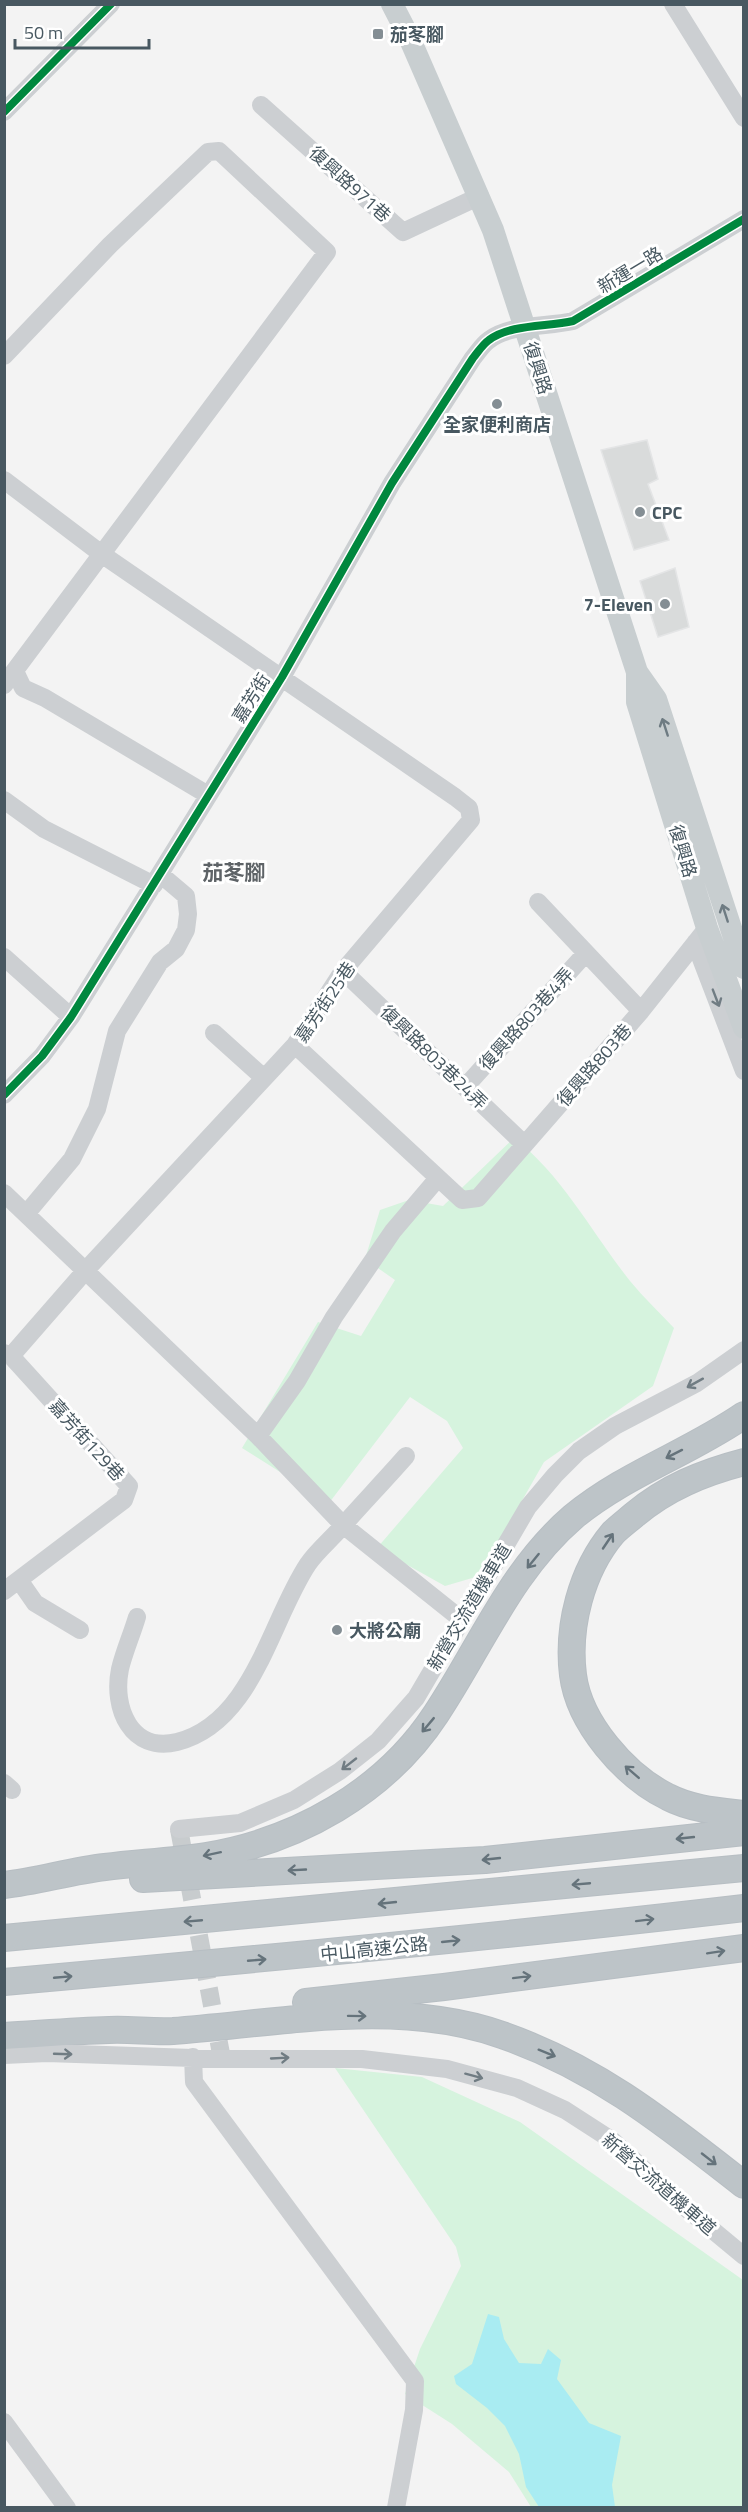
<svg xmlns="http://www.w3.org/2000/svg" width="748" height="2512" viewBox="0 0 748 2512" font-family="'Titillium Web','Noto Sans TC',sans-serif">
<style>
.green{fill:#d6f3de}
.water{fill:#a9ecf2}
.building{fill:#d9dbdb;stroke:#e4e5e6;stroke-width:1.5}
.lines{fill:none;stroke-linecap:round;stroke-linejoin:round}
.minor-tunnel{stroke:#c8ccce;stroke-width:18;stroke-dasharray:18 9;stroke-linecap:butt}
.highway-casing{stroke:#b7bec3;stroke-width:28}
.minor{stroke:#cccfd2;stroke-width:18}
.major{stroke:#c8ced0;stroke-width:22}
.highway{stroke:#bdc4c8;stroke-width:26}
.cycleway-casing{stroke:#fff;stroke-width:11}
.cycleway{stroke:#00873e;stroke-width:8}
.oneway{stroke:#6e7b82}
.oneway2{stroke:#707c83}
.oneway3{stroke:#65737b}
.poi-dot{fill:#848e94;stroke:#fff;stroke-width:2}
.labels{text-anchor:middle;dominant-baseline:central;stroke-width:6;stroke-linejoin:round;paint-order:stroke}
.poi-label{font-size:18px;font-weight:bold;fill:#485861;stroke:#fff;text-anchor:start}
.street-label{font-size:18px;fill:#485861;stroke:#fff}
.quarter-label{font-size:21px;font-weight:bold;fill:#5e6367;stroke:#fff}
</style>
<rect width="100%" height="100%" fill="#f3f3f3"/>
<path class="green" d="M514,1138C563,1176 592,1233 630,1281C644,1298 660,1313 674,1328L653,1386L544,1462L479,1576L445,1586L377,1548L463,1448L447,1421L410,1397L329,1503L242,1448L318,1322L361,1336L395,1280L365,1259L380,1210L409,1200L443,1206Z
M335,2068L422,2077L520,2122L743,2280V2507H531L509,2472L452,2424L405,2394L420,2349L461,2266L456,2247Z"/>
<path class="water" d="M488,2314L499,2317L504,2339L519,2363L541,2364L548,2349L561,2360L557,2379L589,2423L621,2436L612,2485L615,2507H539L526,2487L519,2454L505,2426L487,2408L456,2384L454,2376L472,2364Z"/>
<path class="building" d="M647,440L658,479L648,484L669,540L634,550L601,450Z
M675,568L689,627L658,637L640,581Z"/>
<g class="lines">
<path class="minor-tunnel" d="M179,1829L222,2059"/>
<defs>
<path id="highway" d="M744,1462C702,1473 666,1488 634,1515C627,1521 619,1527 613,1533C581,1571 567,1627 573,1675C579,1723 625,1776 668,1797C691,1809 718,1811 744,1814
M143,1879L485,1860L744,1832
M4,1885C38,1881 71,1871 105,1867C138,1863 173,1861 206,1856C297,1841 385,1792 436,1714C480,1648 511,1570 573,1517C625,1474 689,1453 744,1415
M4,1938L744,1868
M4,1982C251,1960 497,1937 744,1908
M306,2002L444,1987L744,1948
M4,2036C39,2034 74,2031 109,2030C130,2029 151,2032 173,2031C279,2023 398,1998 502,2035C597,2068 666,2124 744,2185"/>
</defs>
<use href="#highway" class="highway-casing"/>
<path class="minor" d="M673,4L744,118
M261,105L403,232L480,196
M4,112L111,4
M4,356L110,245L208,152L219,151L327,252L4,685
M4,480L103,555L455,797L469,808L471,820L343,971L295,1045L86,1270L11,1356
M15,671L23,688L45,698L208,795
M4,800L44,829L154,885
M538,902L641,1011
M695,943L744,1071
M4,957L71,1017
M343,971L524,1144
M214,1033L264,1078
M295,1045L462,1200L478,1198L641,1011L707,928
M466,1086L586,953
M4,1095L42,1056L71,1017L282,677L392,483L473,358C478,352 483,344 489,340C510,324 547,327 573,321L744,219
M4,1193L258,1436L343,1525L462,1620
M26,1214L72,1159L97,1109L117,1031L160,962L176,949L186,930L188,914L186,896L160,874
M4,1353L11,1356L129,1486L124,1500L4,1591
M258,1436L297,1381L334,1317L393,1231L438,1178
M19,1580L35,1603L80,1630
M137,1617C132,1634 124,1652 120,1669C112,1708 131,1753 177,1742C253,1723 270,1621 308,1564C316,1552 329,1541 339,1530C361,1505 384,1481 406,1456
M4,1783L12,1790
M179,1829L240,1823L294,1800L340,1771L378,1741L416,1698L528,1507L555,1475L579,1451L615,1426L697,1383L744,1350
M4,2055L47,2053L222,2059H362L447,2069L517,2088L565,2110L613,2141L680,2203L744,2256
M193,2057L194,2082L415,2381L414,2410L396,2508
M4,2422L67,2508"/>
<path class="major" d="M392,4L409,37L493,230L637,672V702L707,928L744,1028
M637,672L656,699L744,968"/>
<use href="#highway" class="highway"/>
<defs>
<path id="cycleway" d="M4,112L111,4
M4,1095L42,1056L71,1017L282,677L392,483L473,358C478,352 483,344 489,340C510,324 547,327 573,321L744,219"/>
</defs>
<use href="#cycleway" class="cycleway-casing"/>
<use href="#cycleway" class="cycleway"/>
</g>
<defs><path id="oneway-shaft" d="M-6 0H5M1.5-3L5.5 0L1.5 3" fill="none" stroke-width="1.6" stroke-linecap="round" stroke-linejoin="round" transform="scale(1.5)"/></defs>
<g class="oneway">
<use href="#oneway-shaft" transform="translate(665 727) rotate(-108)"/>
<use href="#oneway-shaft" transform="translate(725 913) rotate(-108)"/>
</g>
<g class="oneway2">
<use href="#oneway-shaft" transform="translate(716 998) rotate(69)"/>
<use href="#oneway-shaft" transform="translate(695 1383) rotate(151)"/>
<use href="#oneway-shaft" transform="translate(349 1764) rotate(142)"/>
<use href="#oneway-shaft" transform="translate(63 2054) rotate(2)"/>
<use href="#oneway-shaft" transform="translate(280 2058) rotate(-3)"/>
<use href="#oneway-shaft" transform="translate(474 2076) rotate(15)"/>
</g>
<g class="oneway3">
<use href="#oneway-shaft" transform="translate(674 1454) rotate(153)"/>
<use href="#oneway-shaft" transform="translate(608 1541) rotate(-56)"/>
<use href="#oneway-shaft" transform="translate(533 1561) rotate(129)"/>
<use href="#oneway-shaft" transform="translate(428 1725) rotate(130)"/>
<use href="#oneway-shaft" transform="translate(632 1772) rotate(-139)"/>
<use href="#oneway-shaft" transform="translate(685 1838) rotate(174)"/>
<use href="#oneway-shaft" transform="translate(212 1854) rotate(168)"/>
<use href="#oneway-shaft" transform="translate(491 1859) rotate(174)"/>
<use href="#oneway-shaft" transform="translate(297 1870) rotate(177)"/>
<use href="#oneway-shaft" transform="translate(581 1884) rotate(175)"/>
<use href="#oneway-shaft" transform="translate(387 1903) rotate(174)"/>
<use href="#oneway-shaft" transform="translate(645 1920) rotate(-7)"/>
<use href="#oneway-shaft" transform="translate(193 1921) rotate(175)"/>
<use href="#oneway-shaft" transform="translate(451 1941) rotate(-6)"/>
<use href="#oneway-shaft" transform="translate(716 1952) rotate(-9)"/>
<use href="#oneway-shaft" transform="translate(257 1960) rotate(-5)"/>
<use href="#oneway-shaft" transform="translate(63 1977) rotate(-5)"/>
<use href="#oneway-shaft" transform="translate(522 1977) rotate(-7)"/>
<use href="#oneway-shaft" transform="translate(357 2016) rotate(1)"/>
<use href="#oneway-shaft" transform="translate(547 2053) rotate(22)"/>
<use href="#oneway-shaft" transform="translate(709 2159) rotate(38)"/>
</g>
<g class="poi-dot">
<rect x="372" y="28" width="12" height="12" rx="3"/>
<circle cx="497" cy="404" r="6"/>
<circle cx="640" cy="512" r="6"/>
<circle cx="665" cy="604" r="6"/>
<circle cx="337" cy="1630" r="6"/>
</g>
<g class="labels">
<g class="poi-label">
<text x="390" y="34">茄苳腳</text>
<text x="497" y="424" text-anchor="middle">全家便利商店</text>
<text x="652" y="512">CPC</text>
<text x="653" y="604" text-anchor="end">7-Eleven</text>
<text x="349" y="1630">大將公廟</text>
</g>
<g class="street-label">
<text transform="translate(350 184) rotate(42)">復興路971巷</text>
<text transform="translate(630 270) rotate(-31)">新運一路</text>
<text transform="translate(538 368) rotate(72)">復興路</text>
<text transform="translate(251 698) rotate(-58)">嘉芳街</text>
<text transform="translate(683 851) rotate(73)">復興路</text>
<text transform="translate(325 1002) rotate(-56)">嘉芳街25巷</text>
<text transform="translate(526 1019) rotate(-48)">復興路803巷4弄</text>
<text transform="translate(434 1057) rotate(44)">復興路803巷24弄</text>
<text transform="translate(594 1065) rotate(-49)">復興路803巷</text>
<text transform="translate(87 1440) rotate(48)">嘉芳街129巷</text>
<text transform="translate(469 1607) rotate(-59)">新營交流道機車道</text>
<text transform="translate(374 1949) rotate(-6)">中山高速公路</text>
<text transform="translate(659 2184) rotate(41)">新營交流道機車道</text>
</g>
<g class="quarter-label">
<text x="234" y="872">茄苳腳</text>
</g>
</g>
<rect width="748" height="2512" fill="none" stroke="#485861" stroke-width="12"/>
<path d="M15 39v9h134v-9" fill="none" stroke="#485861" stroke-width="3"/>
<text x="24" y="39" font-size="18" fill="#485861" stroke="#ffffff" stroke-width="4.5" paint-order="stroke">50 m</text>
</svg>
